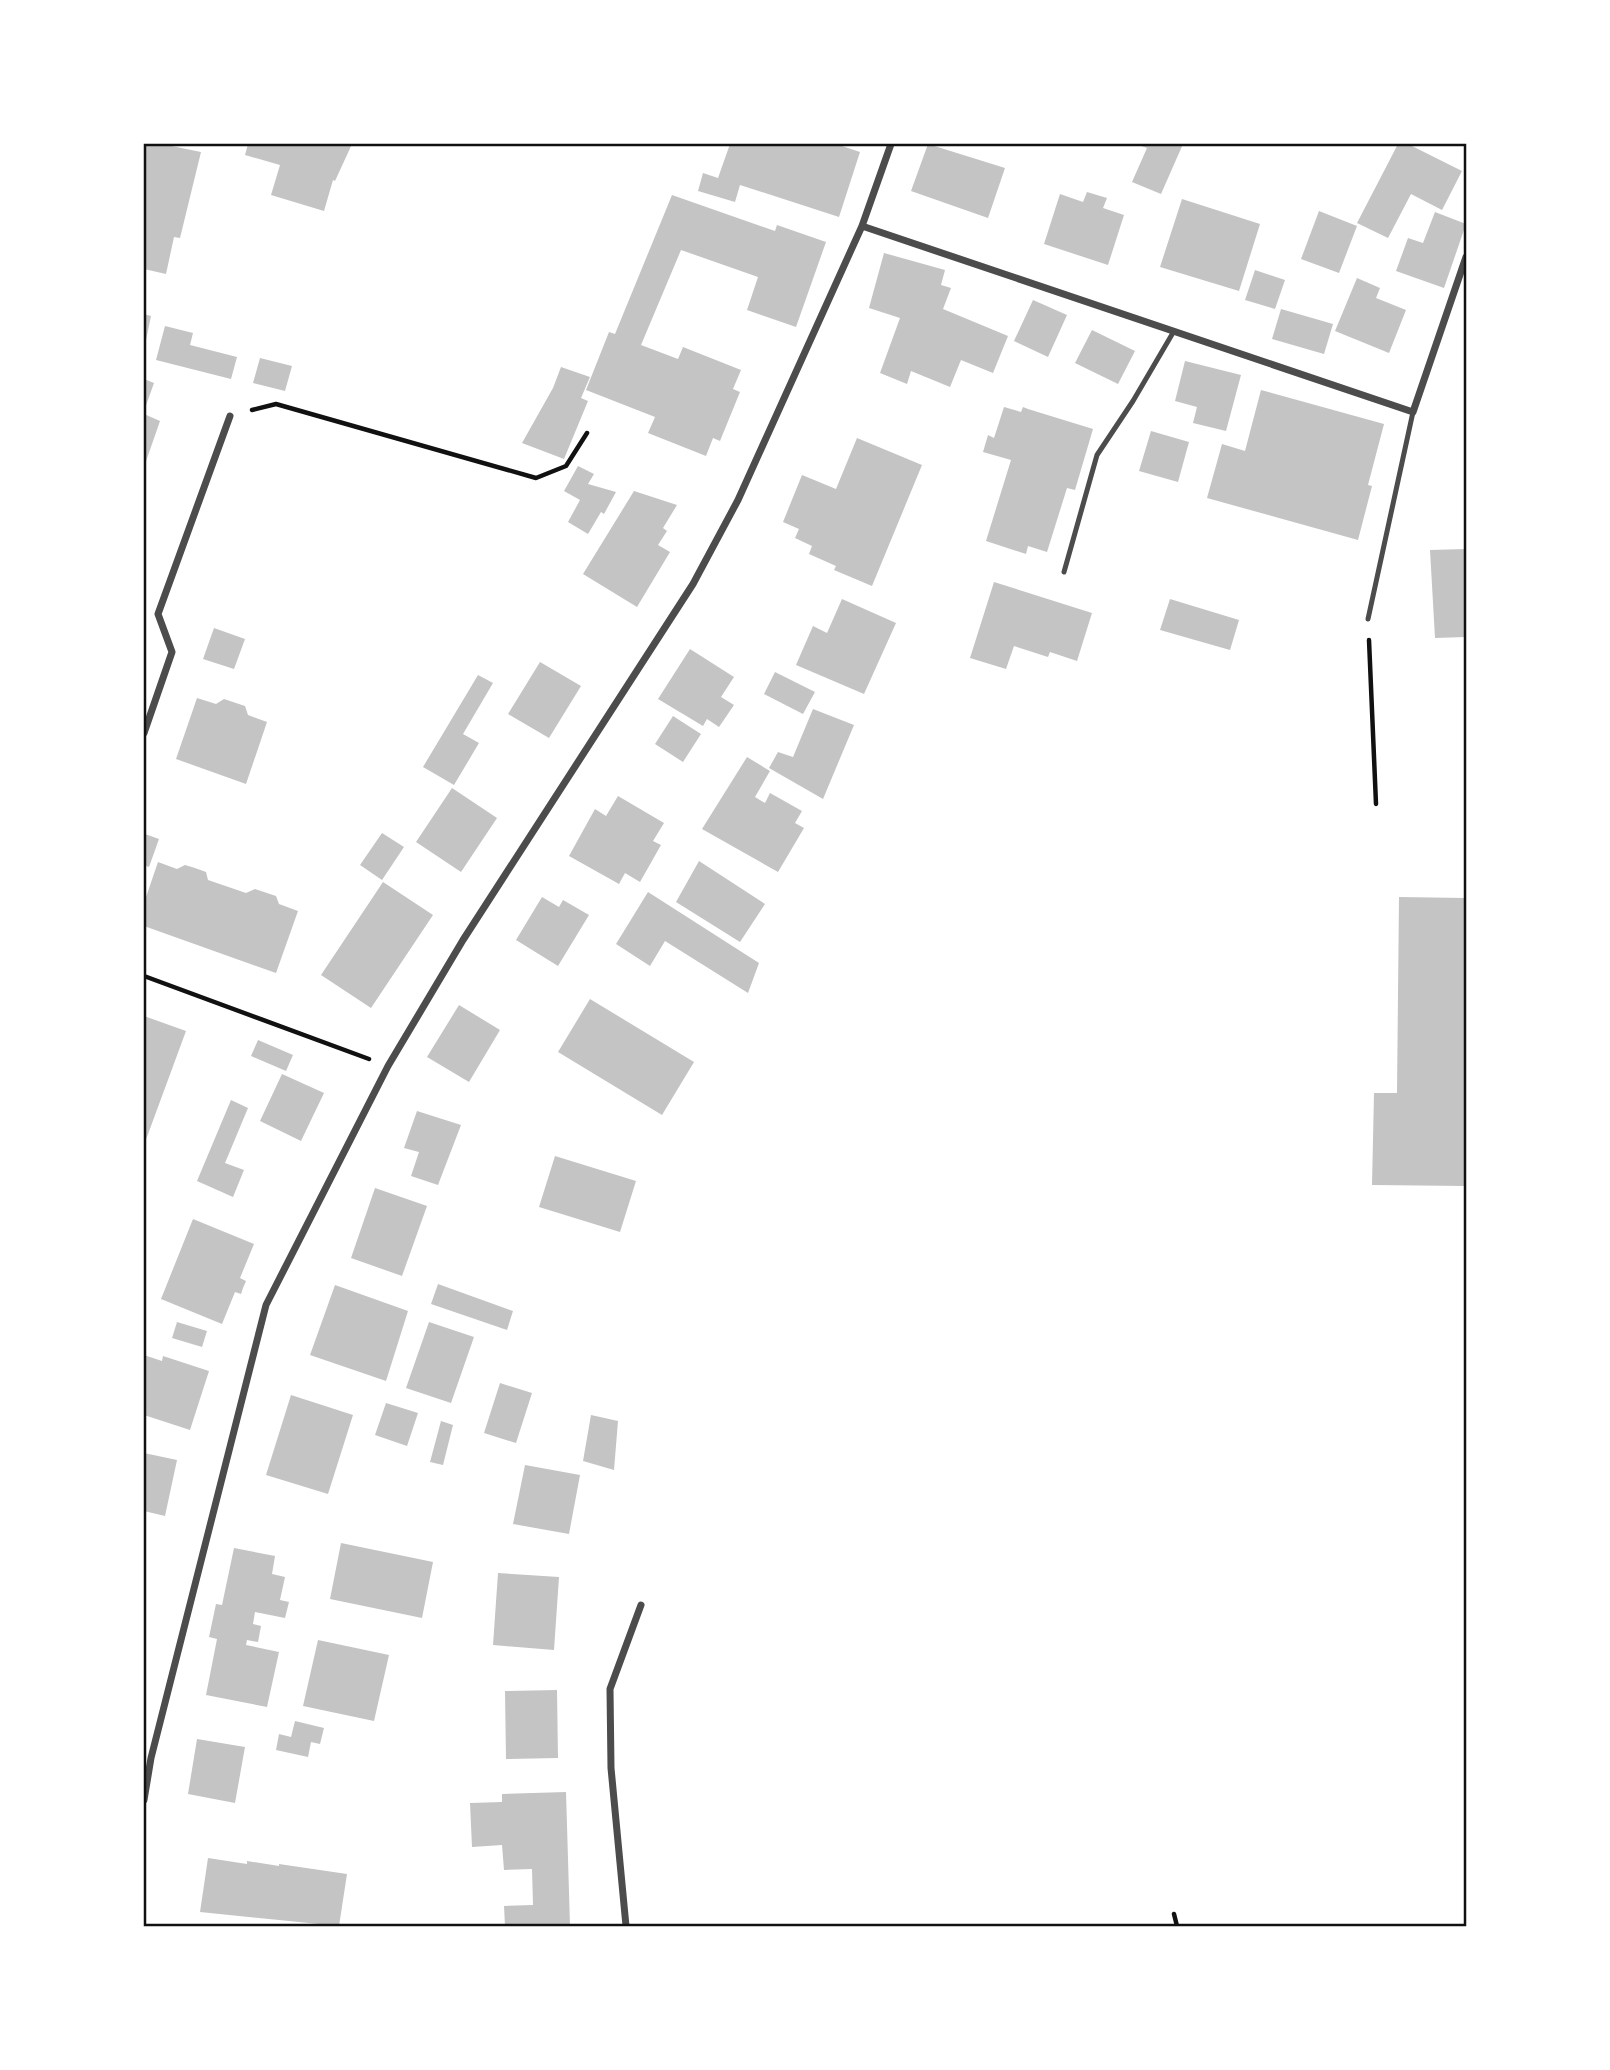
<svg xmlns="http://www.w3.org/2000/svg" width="1610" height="2070" viewBox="0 0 1610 2070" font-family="'Fira Sans',sans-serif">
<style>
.building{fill:#c4c4c4}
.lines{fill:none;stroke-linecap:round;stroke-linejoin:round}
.path{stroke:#111;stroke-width:4.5}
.service{stroke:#4c4c4c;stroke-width:5}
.minor{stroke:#4c4c4c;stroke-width:7}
.neatline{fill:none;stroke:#111;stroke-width:2.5}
</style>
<rect width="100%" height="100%" fill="#fff"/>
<path class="building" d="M144,144H162L201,152L180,238L174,237L166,274L144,269Z
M248,144H352L335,181L333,180L324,211L271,195L280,165L245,155Z
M730,144H836L860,152L839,217L740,185L735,202L698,191L703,173L718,178Z
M928,144L1005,168L988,218L911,191Z
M1136,144H1183L1161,194L1132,182L1147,148Z
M1398,144H1408L1462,171L1442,210L1411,194L1388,238L1357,223Z
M1087,192L1107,198L1103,208L1124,215L1108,265L1044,244L1060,194L1083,202Z
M672,195L775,231L777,225L826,242L796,327L747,310L758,277L681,250L641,345L678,359L683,347L741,370L733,389L740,392L720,441L713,438L706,456L648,433L655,417L586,390L609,332L615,334Z
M1182,199L1260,224L1239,291L1160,267Z
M1319,211L1357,226L1339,273L1301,259Z
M1435,212L1466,224L1444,288L1396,271L1408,238L1423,243Z
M884,253L945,270L941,285L951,288L943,309L1008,336L993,373L961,360L950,387L911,371L907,384L880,373L900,318L869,308Z
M1255,270L1285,280L1275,309L1245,300Z
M1357,278L1380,288L1376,298L1406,310L1389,353L1335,331Z
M1033,300L1067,315L1048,357L1014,341Z
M1281,309L1333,324L1324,354L1272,339Z
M144,314L151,316L145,345H144Z
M165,326L193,333L190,345L237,357L231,379L156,360Z
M1092,330L1135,351L1118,384L1075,363Z
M260,358L292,366L285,391L253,383Z
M1185,361L1241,375L1226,431L1193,423L1197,407L1175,401Z
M561,367L590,377L581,398L588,401L564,459L522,443L553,388Z
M144,379L154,383L144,411Z
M1261,390L1384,424L1368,485L1372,486L1358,540L1207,498L1222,444L1245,451Z
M1004,407L1021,412L1023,407L1028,409L1093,429L1075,490L1067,488L1047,552L1028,546L1026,554L986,541L1011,460L983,452L988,435L994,438Z
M144,414L160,421L144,467Z
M1151,431L1189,442L1178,482L1139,471Z
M857,438L922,465L872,586L834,570L836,566L809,554L812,546L795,538L799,529L783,522L802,475L836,489Z
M578,466L594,474L588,484L616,492L604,514L601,512L588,534L568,522L580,500L564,491Z
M634,491L677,505L663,528L667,531L658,545L670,552L637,607L583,574Z
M1466,549V637L1435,638L1430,550Z
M994,582L1092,613L1077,661L1050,652L1048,657L1014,646L1006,669L970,658Z
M842,599L896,623L864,694L796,665L813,626L827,633Z
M1170,599L1239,620L1230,650L1160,630Z
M214,628L245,639L234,669L203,659Z
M690,649L734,677L721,697L734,705L719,727L707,719L703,726L658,699Z
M540,662L581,686L549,738L508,714Z
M775,672L815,692L803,714L764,694Z
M478,675L493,683L463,734L479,743L454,785L423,767Z
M197,698L216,704L224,699L245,706L248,715L267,722L246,784L176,759Z
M813,709L854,725L823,799L769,768L778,752L793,757Z
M673,716L701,734L683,762L655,744Z
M747,757L770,771L755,797L765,803L770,793L802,811L795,823L804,828L778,872L702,829Z
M452,788L497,818L461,872L416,842Z
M618,796L664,823L653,841L661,845L640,882L625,873L619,884L569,856L595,809L606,816Z
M382,833L404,847L382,880L360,865Z
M145,834L159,839L149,867L144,865Z
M699,861L765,904L740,942L676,902Z
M158,862L177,869L185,865L195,868L206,872L208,880L246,893L255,889L276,896L279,904L298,911L276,973L144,926V903Z
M383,882L433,915L371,1008L321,975Z
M648,892L759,963L748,993L665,941L650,966L616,944Z
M542,897L559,907L563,900L589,915L558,966L516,940Z
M1399,897L1466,898V1186L1372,1185L1374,1093H1397Z
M590,999L694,1062L662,1115L558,1052Z
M459,1005L500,1030L469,1082L427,1057Z
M144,1016L186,1031L144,1145Z
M258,1040L293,1055L286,1071L251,1056Z
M282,1074L324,1093L301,1141L260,1121Z
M231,1100L248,1108L225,1163L244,1170L233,1197L197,1181Z
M417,1111L461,1125L438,1185L411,1176L419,1152L404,1148Z
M555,1156L636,1181L620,1232L539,1207Z
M375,1188L427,1206L402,1276L351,1258Z
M193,1219L254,1244L240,1278L246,1281L243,1288L241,1294L235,1292L222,1324L161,1299Z
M438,1284L513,1311L507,1330L431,1304Z
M335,1285L408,1311L386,1381L310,1355Z
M177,1322L207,1331L202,1347L172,1338Z
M429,1322L474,1337L451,1403L406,1388Z
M144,1355L162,1361L163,1356L209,1371L190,1430L144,1415Z
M500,1383L532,1393L516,1443L484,1433Z
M291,1395L353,1415L328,1494L266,1475Z
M386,1403L418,1413L407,1446L375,1435Z
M591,1415L618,1421L614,1470L583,1461Z
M441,1421L453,1425L443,1465L430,1462Z
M144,1453L177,1460L165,1516L144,1511Z
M525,1465L580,1475L569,1534L513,1524Z
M341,1543L433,1562L422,1618L330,1599Z
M234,1548L275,1556L272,1574L285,1577L280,1600L289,1602L285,1618L255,1612L253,1624L261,1626L258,1642L247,1640L246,1645L279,1652L267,1707L206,1695L217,1639L209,1637L216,1604L222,1605Z
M498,1573L559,1577L554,1650L493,1645Z
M318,1640L389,1655L374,1721L303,1706Z
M557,1690L558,1758L506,1759L505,1691Z
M295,1721L324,1728L320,1744L311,1742L308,1757L276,1750L279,1734L291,1737Z
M197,1739L245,1747L235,1803L188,1794Z
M566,1792L570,1926H505L504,1906L533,1905L532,1869L504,1870L502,1845L472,1847L470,1803L502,1802V1794Z
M208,1858L247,1864V1861L279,1866V1864L347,1874L339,1926L200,1912Z"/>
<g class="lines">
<path class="path" d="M252,410L276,404L536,478L566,466L587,433
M1369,640L1376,804
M144,976L369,1059
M1174,1914L1177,1926"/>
<path class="service" d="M1064,572L1097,455L1133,401L1174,331
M1368,619L1413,412"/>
<path class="minor" d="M862,226L1413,412L1466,257
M144,733L172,652L158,614L230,416
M144,1800L151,1758L266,1305L388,1066L463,940L693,584L738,500L862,226L891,144
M626,1926L611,1768L610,1689L641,1605"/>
</g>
<rect width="1610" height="2070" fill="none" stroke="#ffffff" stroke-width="290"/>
<rect x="145" y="145" width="1320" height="1780" class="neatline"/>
</svg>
